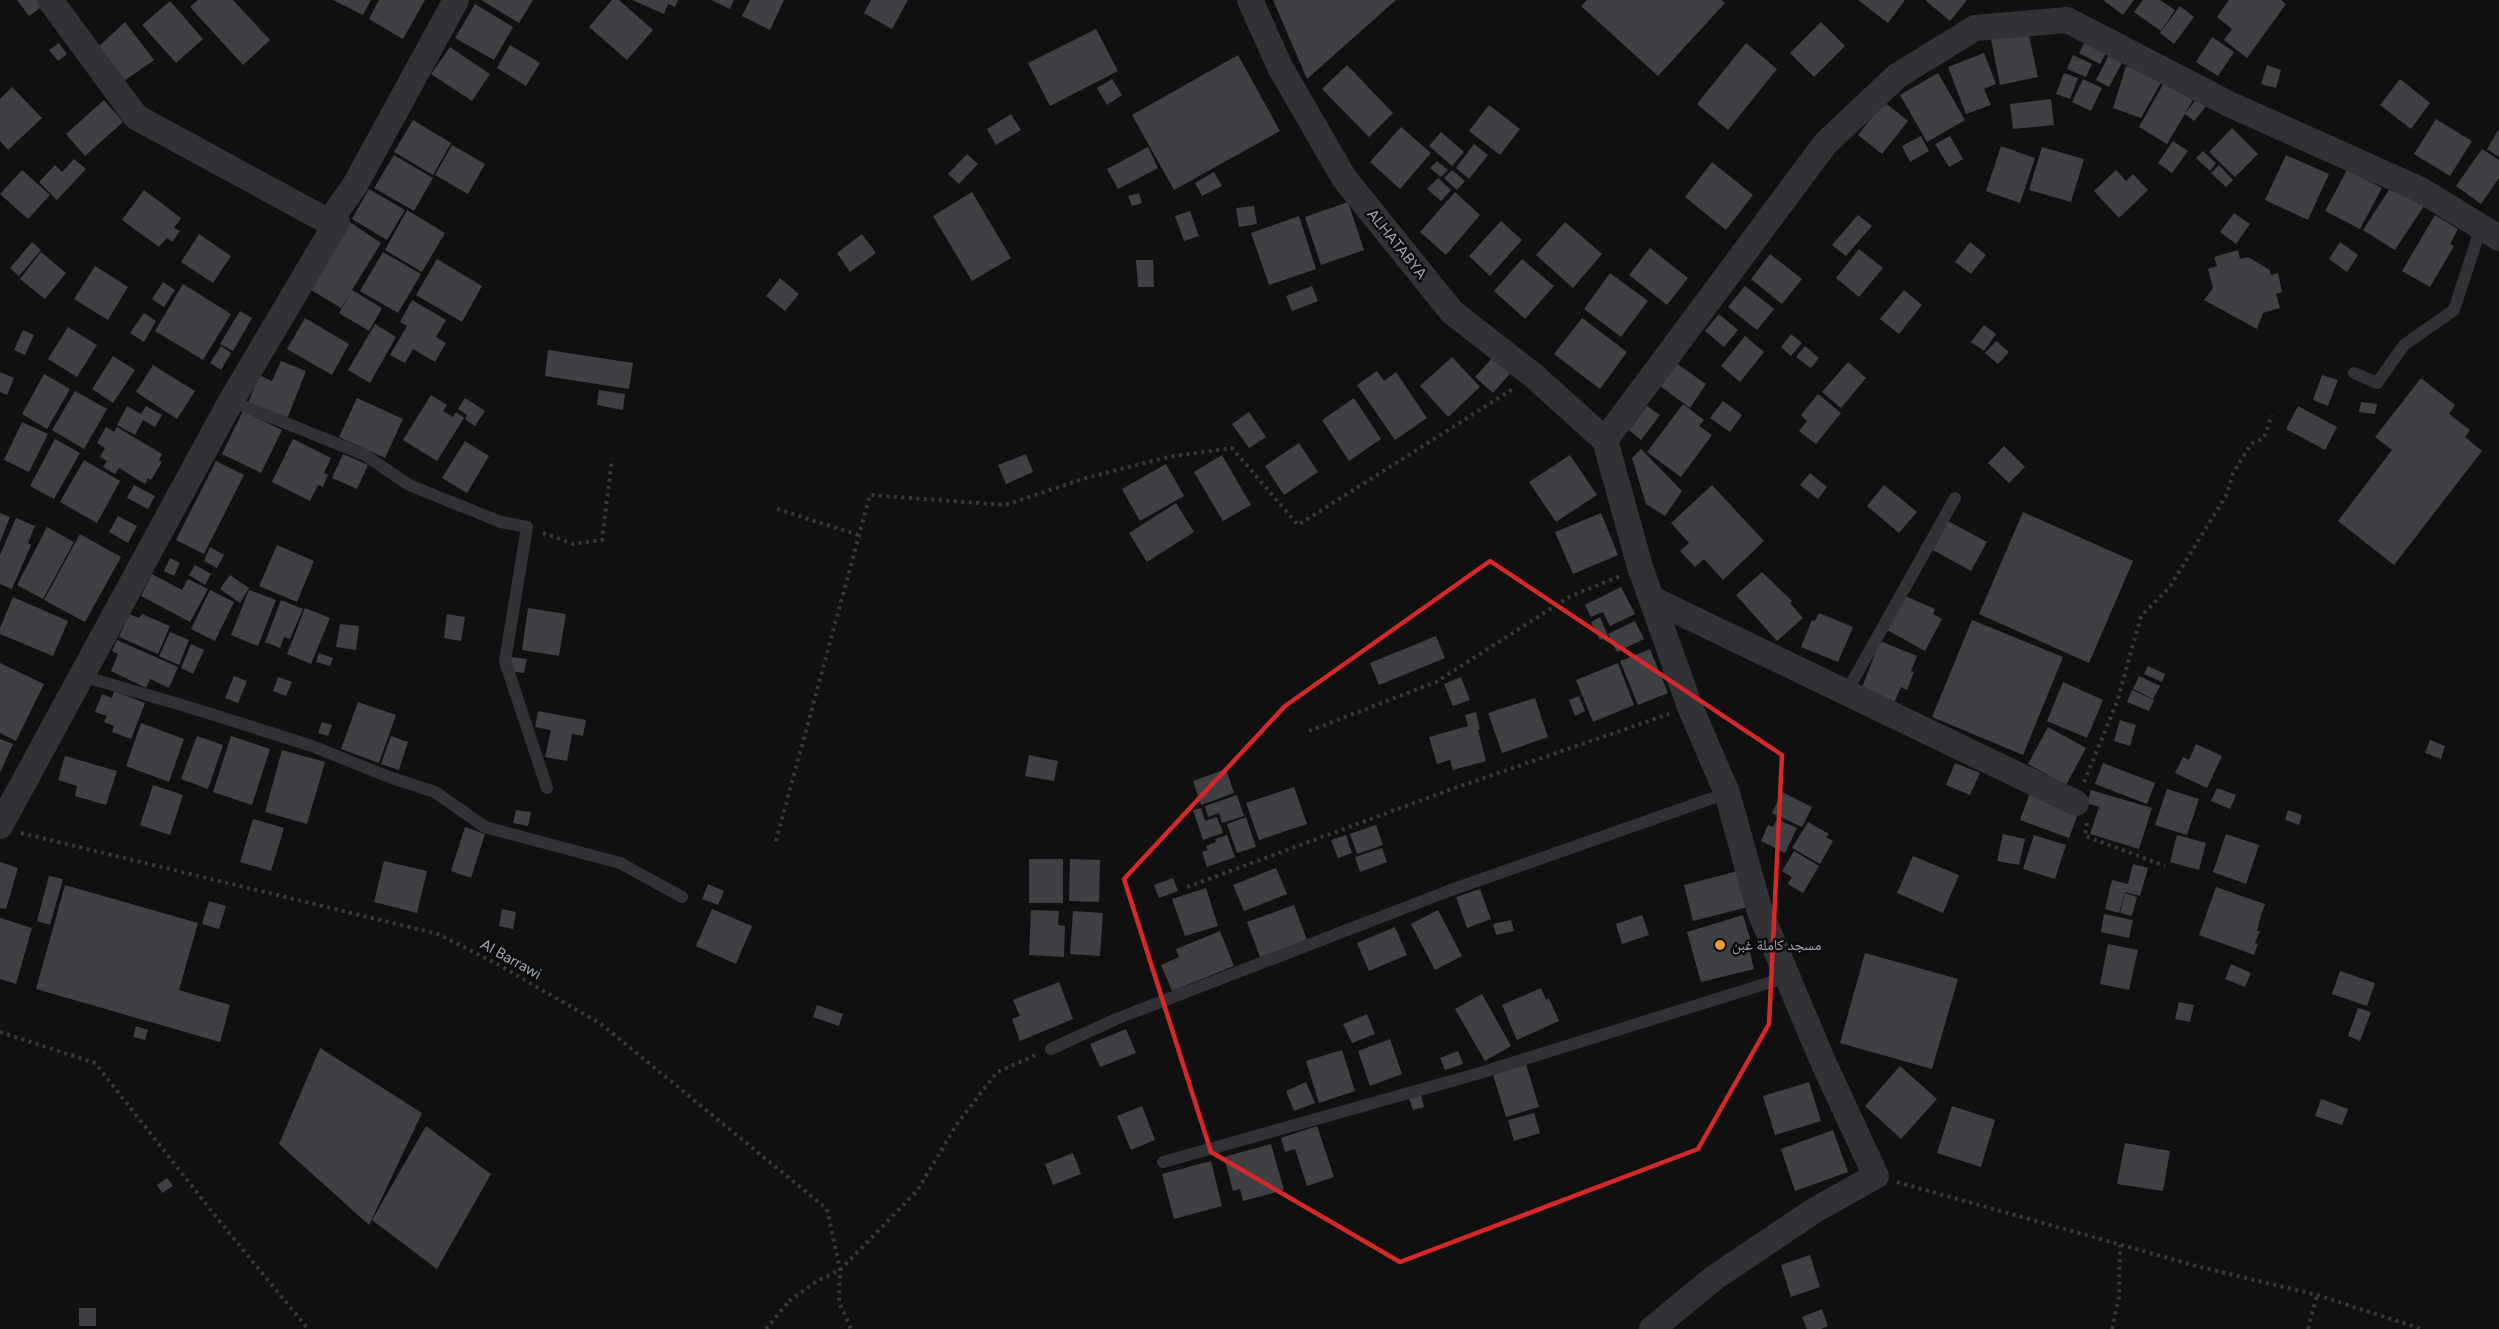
<svg xmlns="http://www.w3.org/2000/svg" width="2499" height="1329" viewBox="0 0 2499 1329" font-family="Figtree,'Noto Naskh Arabic',sans-serif">
<style>
.building{fill:#3f4044}
.lines{fill:none;stroke-linecap:round;stroke-linejoin:round}
.path{stroke:#37393d;stroke-width:4;stroke-dasharray:3 4.5;stroke-linecap:butt}
.service{stroke:#313236;stroke-width:12}
.minor{stroke:#313236;stroke-width:26}
.marked{fill:none;stroke:#d62828;stroke-width:4.5;stroke-linejoin:round}
.poi-dot{fill:#ea9d2f;stroke:#0b0b0c;stroke-width:2}
.labels{text-anchor:middle;dominant-baseline:central;stroke-width:5;stroke-linejoin:round;paint-order:stroke}
.street-label{font-size:15px;fill:#a2a8b2;stroke:#0b0b0c}
.poi-label{font-size:15px;fill:#a2a8b2;stroke:#0b0b0c;text-anchor:start}
</style>
<rect width="100%" height="100%" fill="#101011"/>
<path class="building" d="M17,0H38L43,6L29,16Z
M198,0H233L270,40L243,65L190,7Z
M333,0H371L363,15Z
M379,0H425L403,39L369,19Z
M481,0H533L519,23Z
M612,0H619L653,30L627,60L589,27Z
M632,0H678L675,7L668,4L664,14Z
M711,0H734L730,9Z
M750,0H784L770,30L742,16Z
M871,0H908L892,29L864,13Z
M1273,0H1396L1307,79Z
M1587,0H1721L1725,3L1658,76L1581,6Z
M1858,0H1905L1888,23Z
M1925,0H1967L1950,21Z
M2103,0H2134L2123,15Z
M2143,0H2160L2175,10L2161,31L2134,12Z
M2229,0H2281L2286,4L2247,58L2224,40L2232,29L2217,17Z
M170,1L203,39L176,63L142,25Z
M475,4L513,27L494,60L455,38Z
M2180,6L2194,17L2174,44L2160,33Z
M125,22L154,60L118,85L97,48Z
M1821,22L1845,46L1814,77L1790,53Z
M2027,26L2038,77L2000,85L1990,34Z
M1096,29L1118,71L1050,106L1028,63Z
M2212,37L2234,52L2218,76L2196,62Z
M2087,38L2108,49L2100,64L2079,53Z
M59,43L67,54L58,61L49,50Z
M1746,43L1777,69L1728,130L1697,104Z
M510,45L540,63L526,86L497,68Z
M450,47L490,74L472,101L431,74Z
M2112,49L2125,57L2109,87L2096,80Z
M1984,53L1996,84L1984,89L1991,105L1966,114L1948,67Z
M1238,55L1280,131L1174,190L1132,115Z
M2073,55L2092,64L2086,77L2067,69Z
M1347,65L1393,113L1369,137L1322,89Z
M2267,65L2281,70L2276,88L2261,84Z
M2126,66L2163,79L2141,118L2113,108Z
M1938,73L1965,120L1927,142L1900,95Z
M2064,73L2078,78L2070,99L2056,94Z
M1112,79L1122,95L1107,105L1097,88Z
M2083,79L2102,88L2091,111L2072,102Z
M2166,79L2195,96L2185,114L2198,97L2207,105L2194,121L2185,114L2167,144L2139,127Z
M2400,79L2430,103L2411,129L2380,105Z
M12,87L42,118L8,150L0,141V99Z
M2051,99L2054,125L2013,129L2010,104Z
M104,100L123,122L85,156L66,134Z
M1884,102L1908,121L1882,154L1858,135Z
M1489,105L1520,129L1500,155L1469,131Z
M1011,114L1021,130L996,145L987,129Z
M2436,119L2472,141L2450,176L2414,154Z
M413,120L451,143L433,175L394,152Z
M1401,127L1431,153L1400,189L1370,162Z
M2232,128L2258,154L2235,177L2209,152Z
M2499,129V157L2487,149Z
M1441,132L1464,152L1452,166L1429,146Z
M1921,136L1929,151L1910,162L1902,146Z
M1950,136L1963,159L1949,167L1935,144Z
M2173,141L2188,151L2172,173L2158,163Z
M1474,144L1488,155L1469,179L1456,168Z
M452,145L485,164L468,194L435,175Z
M2001,146L2035,158L2020,203L1986,191Z
M1148,147L1158,168L1118,189L1107,169Z
M2042,147L2084,159L2071,202L2029,190Z
M2482,149L2499,160V178L2481,204L2456,186Z
M2203,151L2216,163L2210,171L2196,158Z
M967,154L978,164L959,184L948,174Z
M394,155L433,178L414,211L374,188Z
M2286,155L2329,174L2308,220L2265,200Z
M74,159L86,169L57,200L39,182L55,165L62,172Z
M1437,161L1448,170L1441,177L1430,168Z
M1712,162L1753,195L1726,230L1685,197Z
M2219,165L2233,180L2226,187L2211,173Z
M22,170L50,195L28,219L0,194Z
M1452,170L1465,181L1457,190L1444,178Z
M2116,170L2126,181L2133,174L2148,190L2119,218L2094,191Z
M2347,170L2382,188L2360,229L2325,211Z
M1214,172L1222,186L1202,196L1195,183Z
M1438,178L1451,190L1441,201L1427,189Z
M2392,185L2424,206L2395,250L2363,230Z
M369,189L405,210L387,240L352,219Z
M144,190L181,218L174,228L180,231L172,242L167,238L159,247L122,220Z
M972,192L1011,258L972,281L933,216Z
M1455,192L1480,215L1446,255L1420,232Z
M1139,193L1142,203L1132,206L1128,196Z
M1348,202L1364,250L1321,265L1305,217Z
M1254,206L1257,224L1239,227L1236,208Z
M407,210L445,233L422,272L385,250Z
M1190,211L1199,236L1184,241L1175,216Z
M2234,213L2250,224L2236,244L2220,232Z
M1858,215L1872,226L1846,256L1832,245Z
M2435,215L2458,229L2450,244L2454,246L2430,287L2402,271Z
M1299,216L1316,269L1269,285L1251,233Z
M348,221L381,243L352,290L382,308L369,331L339,313L351,292L341,308L306,287Z
M1501,221L1522,240L1490,276L1469,256Z
M1565,222L1602,254L1573,288L1536,255Z
M199,234L231,256L213,283L181,262Z
M862,234L876,253L850,272L837,253Z
M32,242L41,250L19,276L10,268Z
M1970,242L1986,255L1971,274L1955,262Z
M2340,242L2358,255L2347,272L2329,259Z
M1650,248L1688,278L1667,305L1629,275Z
M1859,249L1883,268L1859,297L1836,278Z
M2238,250L2240,259L2248,257L2270,270L2271,275L2278,273L2282,292L2276,294L2280,308L2263,313L2257,329L2204,300L2213,288L2208,269L2217,266L2214,257Z
M41,252L66,273L45,299L20,279Z
M383,252L421,274L398,313L360,291Z
M1770,254L1802,279L1782,304L1751,279Z
M437,259L482,286L462,322L416,295Z
M1522,259L1554,286L1525,319L1494,291Z
M1136,260H1153L1154,287H1138Z
M95,266L128,287L108,320L74,299Z
M1610,273L1648,301L1621,337L1584,309Z
M780,278L799,294L785,311L766,296Z
M163,282L175,290L164,307L152,299Z
M183,284L231,314L203,360L155,331Z
M1312,286L1318,301L1292,311L1286,296Z
M1745,286L1774,309L1757,330L1728,307Z
M1904,290L1922,305L1899,334L1880,319Z
M412,300L446,320L436,337L446,343L435,362L413,349L405,363L390,355L407,326L400,322Z
M240,311L252,318L233,351L220,344Z
M144,313L156,321L144,342L130,333Z
M1719,314L1738,330L1724,347L1705,331Z
M305,318L349,344L332,375L287,349Z
M1582,318L1627,352L1600,389L1554,354Z
M375,324L396,337L370,383L348,370Z
M1984,325L1996,334L1984,351L1971,342Z
M68,327L97,345L77,377L48,359Z
M23,330L34,335L25,355L14,350Z
M1791,334L1802,343L1791,356L1781,347Z
M1745,336L1764,352L1740,382L1721,366Z
M1996,341L2009,352L1998,364L1985,353Z
M221,346L231,353L221,370L210,363Z
M1805,346L1819,358L1811,368L1796,357Z
M548,350L633,363L629,389L545,376Z
M1495,355L1513,370L1493,393L1475,377Z
M113,356L135,370L113,403L92,389Z
M1452,357L1480,387L1448,417L1420,386Z
M281,361L306,371L287,419L248,403L259,375L272,381Z
M1848,362L1866,378L1841,408L1822,392Z
M1676,363L1706,384L1690,408L1660,386Z
M153,365L195,391L177,419L136,392Z
M1377,371L1384,381L1396,372L1427,418L1395,440L1357,385Z
M0,372L14,378L7,395L0,392Z
M44,374L70,389L47,429L22,414Z
M2322,375L2338,380L2328,406L2313,400Z
M2421,378L2455,405L2449,414L2470,430L2465,437L2482,451L2394,565L2338,521L2392,450L2375,437Z
M599,390L625,394L623,410L597,405Z
M75,391L107,409L84,449L52,430Z
M1818,394L1841,413L1816,444L1799,431L1807,421L1801,415Z
M431,395L447,405L443,411L453,417L456,412L464,418L437,461L403,440Z
M357,398L403,419L385,458L339,437Z
M465,398L485,411L475,426L465,419L467,415L458,409Z
M1354,398L1381,439L1349,461L1322,420Z
M1723,401L1742,415L1730,432L1710,418Z
M2361,402L2377,404L2375,414L2359,412Z
M1683,404L1704,420L1699,426L1712,435L1681,477L1647,452Z
M127,406L141,414L146,406L162,415L155,427L143,420L135,435L117,425Z
M1647,406L1660,415L1641,440L1629,430Z
M2298,406L2337,427L2325,450L2286,429Z
M243,411L282,430L261,473L222,454Z
M1249,412L1266,437L1249,448L1232,424Z
M22,422L48,434L29,472L4,460Z
M106,427L114,432L117,427L162,454L159,460L162,462L151,480L148,478L145,484L119,468L115,474L103,467L107,461L100,457L105,448L97,443Z
M55,439L80,453L54,499L30,486Z
M293,439L331,458L324,473L328,475L323,487L318,485L310,501L272,482Z
M465,441L489,456L467,493L442,478Z
M1299,443L1318,472L1284,495L1265,466Z
M2004,446L2025,467L2009,483L1988,463Z
M1641,449L1682,491L1665,516L1646,504L1632,458Z
M343,454L368,465L357,489L332,478Z
M1026,454L1033,472L1006,484L998,465Z
M1222,455L1251,505L1223,521L1194,472Z
M1570,455L1597,495L1556,522L1529,482Z
M84,460L120,481L97,523L60,502Z
M216,461L244,475L204,554L176,540Z
M1166,464L1184,496L1140,521L1122,489Z
M1810,473L1827,487L1818,499L1800,485Z
M134,485L155,496L148,509L127,498Z
M1712,485L1764,541L1723,580L1704,559L1695,567L1680,551L1689,543L1671,523Z
M1884,485L1917,512L1899,533L1867,506Z
M1176,503L1194,532L1147,562L1129,533Z
M2023,512L2133,561L2089,663L1979,614Z
M0,513L10,517L0,542Z
M1601,513L1618,555L1573,574L1555,532Z
M118,516L137,526L128,543L109,532Z
M16,518L35,526L28,543L31,545L12,589L0,584V555Z
M1948,521L1987,542L1971,571L1933,550Z
M47,527L74,542L43,599L17,585Z
M80,534L121,557L85,622L44,600Z
M277,545L314,561L297,602L259,586Z
M210,547L224,555L217,568L204,561Z
M170,558L180,563L174,576L164,571Z
M195,565L211,574L205,585L189,575Z
M1762,572L1792,601L1790,603L1803,618L1777,641L1736,595Z
M152,574L182,590L188,579L208,589L190,622L141,596Z
M230,575L249,588L240,603L220,589Z
M1621,587L1635,614L1610,626L1603,612L1591,617L1585,605Z
M210,590L234,602L215,641L191,629Z
M249,590L276,600L258,646L231,635Z
M1905,596L1935,609L1933,614L1942,619L1925,651L1887,630Z
M13,597L68,621L53,656L0,634V628Z
M281,600L303,609L290,639L284,637L280,648L265,642Z
M305,608L330,618L311,664L287,654Z
M528,608L566,614L559,656L522,650Z
M1819,613L1853,627L1838,662L1801,647L1812,620L1815,621Z
M129,614L139,618L142,614L170,626L158,654L119,637Z
M447,614L465,617L461,641L444,638Z
M1600,617L1608,636L1600,640L1591,622Z
M1972,620L2063,657L2023,755L1932,717Z
M1635,621L1644,639L1617,652L1608,634Z
M340,624L359,626L356,650L336,647Z
M170,632L189,640L179,665L159,656Z
M1436,636L1445,658L1379,685L1370,663Z
M117,640L178,667L169,688L150,679L146,688L111,671L118,654L112,651Z
M1880,641L1917,656L1911,671L1914,672L1907,690L1901,687L1894,703L1861,690Z
M191,644L204,650L193,674L181,668Z
M1650,649L1668,693L1638,705L1620,661Z
M319,653L333,658L330,666L316,662Z
M511,657L527,659L524,673L509,671Z
M0,663L44,684L16,741L0,733Z
M1618,663L1634,705L1593,722L1576,680Z
M2148,666L2165,674L2162,682L2144,674Z
M234,676L247,681L238,703L225,698Z
M2139,676L2160,686L2153,699L2133,689Z
M278,677L292,682L286,696L273,691Z
M1461,677L1470,700L1453,706L1444,684Z
M2063,682L2103,700L2087,738L2047,721Z
M2132,690L2154,700L2149,711L2127,702Z
M114,691L145,703L131,739L112,732L114,726L104,722L107,716L95,712L102,694L112,698Z
M1579,696L1585,711L1575,716L1569,700Z
M1535,698L1548,737L1502,753L1488,713Z
M358,702L396,715L379,763L341,749Z
M538,711L586,720L583,736L572,734L567,761L545,757L551,730L535,727Z
M1476,712L1480,729L1478,730L1486,761L1453,770L1450,760L1437,764L1429,737L1468,726L1465,715Z
M2120,720L2136,725L2130,746L2114,741Z
M322,722L332,725L328,736L318,733Z
M141,723L184,739L169,782L126,766Z
M2048,727L2086,748L2066,785L2028,764Z
M197,736L223,745L208,789L181,779Z
M231,736L270,749L252,805L213,792Z
M391,736L408,742L399,770L381,764Z
M0,739L13,744L0,773Z
M2430,740L2445,746L2441,759L2425,753Z
M2196,744L2222,756L2207,788L2175,773L2183,757L2189,760Z
M282,750L325,762L307,824L265,812Z
M1029,755L1058,761L1054,781L1025,776Z
M65,756L117,771L106,805L75,796L77,786L58,780Z
M1955,763L1980,773L1970,795L1946,785Z
M2103,763L2155,783L2147,804L2095,784Z
M1226,769L1234,793L1201,805L1193,781Z
M153,785L183,795L170,835L140,825Z
M1294,787L1307,824L1259,840L1246,803Z
M2217,788L2236,795L2230,809L2211,801Z
M2167,789L2199,799L2187,835L2155,825Z
M2031,790L2080,808L2069,838L2020,820Z
M2091,790L2152,808L2139,849L2090,834L2099,807L2087,803Z
M1782,792L1812,807L1802,827L1772,813Z
M1237,795L1244,816L1222,823L1219,813L1208,817L1205,806Z
M1201,808L1205,821L1217,817L1223,833L1203,840L1193,810Z
M516,810L531,812L528,826L513,823Z
M2288,810L2302,815L2299,825L2285,820Z
M1246,817L1256,847L1237,853L1227,824Z
M253,819L284,828L271,871L240,862Z
M1777,819L1797,828L1785,853L1761,841L1768,825L1773,827Z
M1808,822L1829,834L1826,837L1833,841L1820,864L1792,848Z
M1376,825L1383,845L1357,854L1350,834Z
M465,827L485,834L471,878L451,871Z
M2003,834L2025,839L2019,865L1997,861Z
M2226,834L2259,845L2246,884L2213,872Z
M1227,835L1235,857L1207,867L1202,852L1208,850L1206,846L1216,842L1215,839Z
M1346,835L1352,853L1338,858L1331,840Z
M2034,835L2066,845L2055,879L2023,869Z
M2177,835L2206,843L2199,870L2170,862Z
M1382,848L1387,862L1360,872L1355,857Z
M1794,851L1819,866L1803,893L1788,884L1792,877L1782,871Z
M1913,856L1959,875L1943,913L1897,893Z
M1029,859H1063V903H1029Z
M1070,859L1100,860L1099,902L1069,901Z
M384,861L427,871L417,913L374,902Z
M0,862L18,868L6,909L0,908Z
M2133,864L2148,868L2140,896L2125,892L2119,913L2105,909L2112,880L2128,884Z
M1276,868L1287,894L1244,911L1233,885Z
M1738,871L1748,907L1693,921L1684,885Z
M49,876L63,879L50,925L37,921Z
M1173,878L1178,891L1159,898L1154,885Z
M708,884L724,891L718,905L702,899Z
M65,885L198,923L179,990L230,1005L220,1042L36,989Z
M2216,887L2265,904L2260,919L2257,931H2260L2255,943L2258,944L2254,955L2199,935Z
M1206,888L1218,926L1185,936L1172,899Z
M1480,889L1491,919L1467,928L1456,897Z
M2125,893L2137,897L2132,916L2120,913Z
M209,901L226,906L219,929L202,924Z
M1294,905L1307,940L1260,957L1247,922Z
M502,909L516,912L513,929L499,926Z
M712,909L752,926L736,964L696,946Z
M1031,910L1059,911L1058,925L1065,926L1064,957L1029,955Z
M1438,910L1462,956L1435,970L1411,924Z
M1073,911L1103,913L1100,956L1070,954Z
M2104,914L2133,920L2129,938L2101,932Z
M1642,915L1649,935L1622,944L1616,924Z
M1743,915L1750,938V952L1754,969L1701,982L1687,932Z
M0,918L32,928L16,984L0,979Z
M1511,920L1514,931L1496,935L1493,924Z
M1395,927L1407,955L1369,971L1357,943Z
M1220,931L1234,966L1172,991L1161,965L1179,957L1176,949Z
M2108,944L2138,950L2129,990L2100,984Z
M1865,953L1958,979L1932,1069L1840,1043Z
M2231,964L2251,973L2245,987L2225,979Z
M2340,971L2375,983L2367,1006L2332,994Z
M1059,982L1073,1019L1020,1041L1012,1019L1020,1016L1013,1000Z
M1541,988L1546,1000L1549,998L1559,1021L1517,1040L1502,1005Z
M1482,994L1511,1046L1485,1061L1455,1009Z
M2179,1002L2194,1005L2190,1022L2175,1019Z
M817,1005L843,1014L839,1026L813,1017Z
M2358,1008L2371,1012L2360,1041L2348,1036Z
M1367,1014L1375,1034L1352,1043L1343,1024Z
M136,1026L148,1030L145,1040L133,1037Z
M1126,1029L1136,1053L1100,1067L1090,1044Z
M1390,1039L1402,1074L1370,1086L1358,1051Z
M320,1048L422,1113L369,1225L279,1144Z
M1342,1050L1355,1091L1319,1103L1306,1061Z
M1458,1051L1463,1064L1445,1070L1440,1058Z
M1526,1064L1539,1107L1506,1117L1493,1075Z
M1900,1066L1937,1099L1901,1139L1865,1106Z
M1306,1082L1315,1103L1294,1111L1286,1091Z
M1809,1082L1821,1121L1775,1135L1763,1096Z
M1421,1095L1424,1107L1413,1110L1409,1099Z
M2321,1099L2348,1109L2342,1125L2315,1116Z
M1142,1106L1155,1140L1131,1150L1117,1116Z
M1952,1106L1995,1120L1981,1167L1937,1153Z
M1534,1113L1540,1133L1514,1141L1508,1120Z
M426,1126L491,1174L437,1269L372,1220Z
M1317,1126L1334,1177L1307,1186L1295,1149L1285,1152L1281,1138Z
M1833,1130L1848,1172L1795,1191L1781,1149Z
M2125,1143L2170,1151L2163,1191L2117,1184Z
M1271,1144L1284,1190L1243,1201L1240,1189L1233,1191L1224,1157Z
M1073,1153L1081,1174L1053,1185L1045,1164Z
M1211,1161L1222,1206L1174,1219L1162,1174Z
M167,1178L173,1186L162,1193L157,1185Z
M1810,1255L1820,1287L1791,1297L1781,1265Z
M79,1308H96V1326H79Z
M1822,1309L1828,1326L1821,1329H1807L1802,1317Z"/>
<g class="lines">
<path class="path" d="M777,509L859,535
M543,533L573,544L602,540L612,459
M1309,731L1436,682L1569,597L1620,576
M2084,782L2117,702L2141,616L2169,588L2227,494L2233,473L2251,444L2264,438L2272,415
M2087,823L2085,836L2165,866
M21,833L438,934L497,964L601,1024L827,1209L840,1270L839,1302L851,1329
M776,841L870,495L1005,505L1086,478L1168,457L1232,448L1298,525L1513,389
M1187,887L1449,790L1669,714
M0,1032L95,1063L221,1223L308,1329
M1897,1182L2200,1267L2317,1295L2422,1329
M789,1301L817,1281L840,1270L917,1191L957,1124L997,1072L1036,1055
M766,1329L790,1300
M2112,1329L2119,1297L2120,1245
M2308,1329L2317,1295"/>
<path class="service" d="M2354,373L2377,383L2404,345L2454,310L2481,227
M231,401L365,455L409,485L501,522L527,527L505,661L547,788
M82,676L192,708L312,746L389,777L435,792L485,827L620,863L682,897
M1846,693L1955,498
M1051,1049L1116,1019L1451,890L1727,793
M1163,1162L1480,1073L1787,977"/>
<path class="minor" d="M50,0L136,117L329,222
M1250,0L1280,67L1344,178L1452,312L1534,376L1605,440
M1605,440L1825,144L1897,76L1975,28L2067,20L2229,104L2421,190L2499,238
M1605,440L1640,567L1690,707L1727,793L1760,912L1824,1064L1876,1176L1815,1210L1714,1278L1652,1329
M1654,600L2076,803
M0,826L231,401L337,222H329L355,185L456,0"/>
</g>
<path class="marked" d="M1490,561L1782,755L1769,1024L1698,1149L1400,1262L1211,1152L1124,879L1285,706Z"/>
<circle class="poi-dot" cx="1720" cy="945" r="6"/>
<g class="labels">
<g class="street-label">
<text transform="translate(1397 244) rotate(51)">ALHATABYA</text>
<text transform="translate(511 959) rotate(29)">Al Barrawi</text>
</g>
<g class="poi-label">
<text x="1732" y="945">مسجد كاملة غبن</text>
</g>
</g>
</svg>
